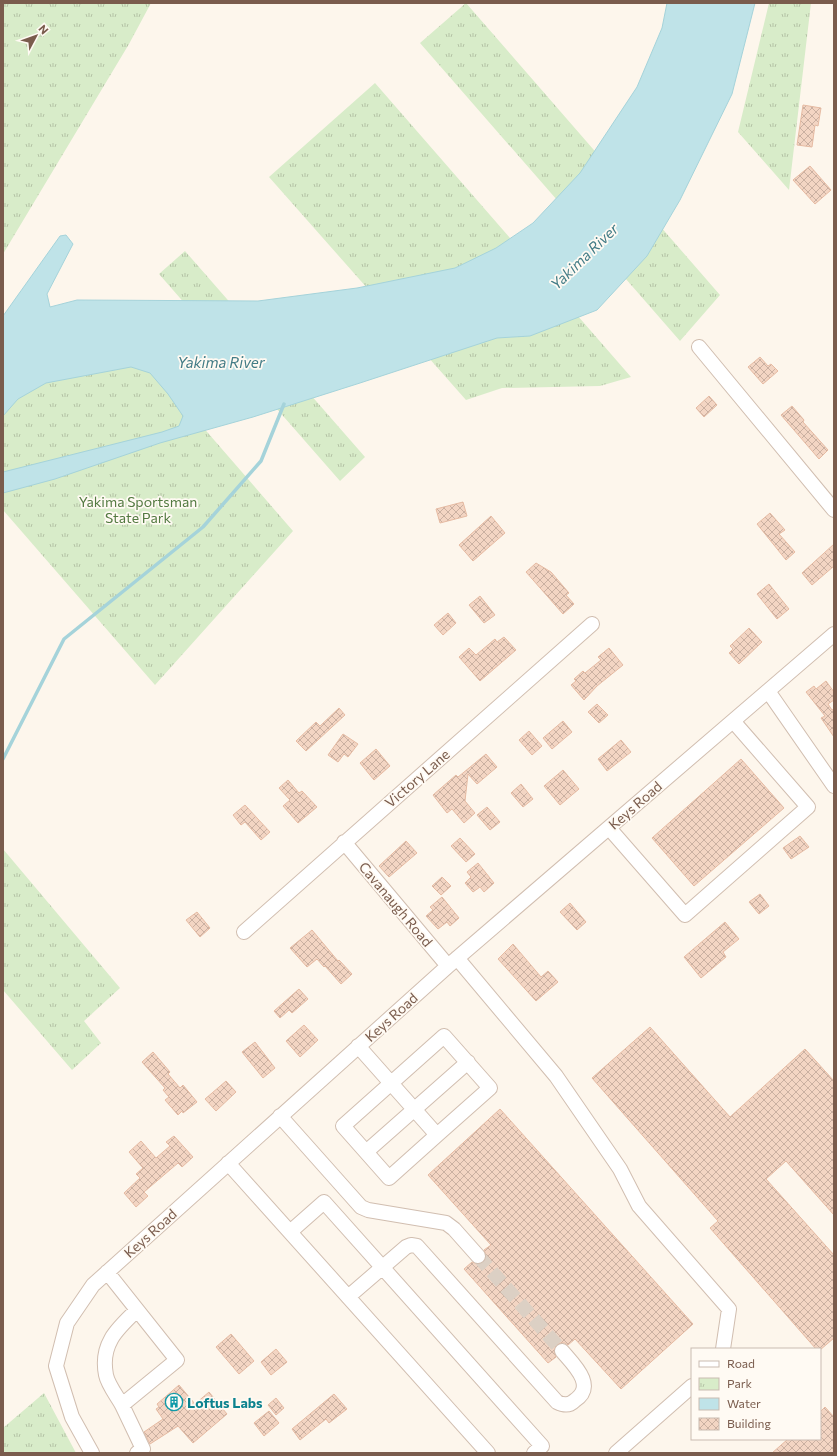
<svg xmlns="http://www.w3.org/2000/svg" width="837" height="1456" viewBox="0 0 837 1456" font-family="Commissioner,sans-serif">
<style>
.park{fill:url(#park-tufts)}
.water{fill:#bfe3e8;stroke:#a5d3da}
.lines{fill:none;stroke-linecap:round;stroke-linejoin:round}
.stream{stroke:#a5d3da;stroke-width:3.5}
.building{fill:url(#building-cross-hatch);stroke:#e6bba3}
.minor-tunnel{stroke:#dcd0c4;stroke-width:14;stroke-dasharray:14 7;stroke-linecap:butt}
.minor-casing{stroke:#d1beb0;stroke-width:16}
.minor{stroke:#fff;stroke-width:14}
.labels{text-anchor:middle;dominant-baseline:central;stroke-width:3.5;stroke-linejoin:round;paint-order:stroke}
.park-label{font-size:14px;fill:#537a41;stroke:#fffaf3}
.street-label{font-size:14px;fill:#7a5c4d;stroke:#fffaf3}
.culture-label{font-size:14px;font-weight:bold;fill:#0d838f;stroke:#fffaf3;text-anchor:start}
.water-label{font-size:15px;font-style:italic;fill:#437c86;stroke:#fffaf3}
</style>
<defs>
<pattern id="park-tufts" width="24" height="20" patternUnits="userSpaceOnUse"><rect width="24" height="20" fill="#d8ecc9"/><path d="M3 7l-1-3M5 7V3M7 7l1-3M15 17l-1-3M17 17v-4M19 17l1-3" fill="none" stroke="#b4c2a5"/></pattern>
<pattern id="building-cross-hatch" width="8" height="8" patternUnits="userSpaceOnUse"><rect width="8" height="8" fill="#f3d5c3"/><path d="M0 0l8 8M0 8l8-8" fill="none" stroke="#cab0a1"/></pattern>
</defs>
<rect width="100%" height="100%" fill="#fdf6ec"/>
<path class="park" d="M3,3H151L129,44L3,254Z
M466,3L720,295L680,341L420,43Z
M769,3H811L789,190L738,132Z
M375,83L631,377L600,386L502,388L466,400L269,177Z
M185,251L365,457L340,481L159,274Z
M109,319L293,531L155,685L3,510V412Z
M3,849L120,988L84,1021L101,1043L72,1070L3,990Z
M44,1393L76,1453H3V1428Z"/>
<path class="water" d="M667,3H755L732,94L680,200L647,256L597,310L530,336L497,338L360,383L253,417L160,443L55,479L3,493V472L162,432L179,426L183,416L168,394L150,373L131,367L46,383L18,399L3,416V316L60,236L66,235L73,244L47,294L50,307L77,300L258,301L357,288L455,268L496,248L533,223L580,173L637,87L662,28Z"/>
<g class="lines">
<path class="stream" d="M3,759L64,639L203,527L261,461L284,404"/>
</g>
<path class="building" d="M803,105L821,108L818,126L815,125L812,147L797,145Z
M810,166L831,190L815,204L793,180Z
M760,357L768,366L771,364L778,371L763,384L748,367Z
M709,396L717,405L704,417L696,408Z
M792,406L804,420L803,422L828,450L819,459L781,415Z
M463,502L467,516L440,523L436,509Z
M770,513L785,530L779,534L795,552L786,560L757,524Z
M491,516L505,533L473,561L459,545Z
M834,544V566L812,585L802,573Z
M536,563L551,572L569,593L566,595L574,604L563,614L526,572Z
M769,584L789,609L777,619L757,594Z
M480,596L495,615L484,623L469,605Z
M448,613L456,623L443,635L434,625Z
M749,628L762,642L739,664L729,653L733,649L730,646Z
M504,637L516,650L480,681L459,657L469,648L476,655L495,639L497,642Z
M609,648L623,665L597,686L584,700L571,685L576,681L574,679L583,671L585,673L601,660L598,657Z
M826,681L834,692V700L828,704L832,710L834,709V737L821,718L825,716L806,692L814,686L816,689Z
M597,704L608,715L599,723L588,712Z
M339,708L345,715L306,751L296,741L316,722L320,726Z
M563,721L572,732L552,749L543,738Z
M529,731L542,746L532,755L519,740Z
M343,734L358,744L348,757L344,754L338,762L328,755Z
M621,740L631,752L607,771L598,759Z
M376,749L390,766L374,780L360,763Z
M486,754L497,767L477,784L468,774L465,801L475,813L464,823L452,809L447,813L433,795L456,775L458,777Z
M741,759L784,808L694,886L652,838Z
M563,770L579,789L560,805L544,786Z
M288,780L299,793L302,791L317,807L298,823L283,806L290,800L279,788Z
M521,784L533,799L523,807L511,793Z
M245,805L270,832L261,840L245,822L241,825L233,815Z
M487,807L500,822L490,830L477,815Z
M800,836L809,847L791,859L783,848Z
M460,838L475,854L466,862L451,846Z
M406,841L417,853L389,877L379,866Z
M478,863L494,883L484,892L480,887L473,892L465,883L471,877L467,872Z
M442,877L451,886L441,895L432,886Z
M760,894L769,906L759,914L749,902Z
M442,897L459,918L450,926L447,922L438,929L426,916L433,910L430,907Z
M570,903L586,922L577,930L560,912Z
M197,912L210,928L200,937L186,920Z
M725,922L739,939L723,952L726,957L701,978L684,957Z
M312,930L338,961L339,960L352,974L341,984L325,966L324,967L317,959L307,967L290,948Z
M513,944L541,977L548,971L558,982L536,1001L498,959Z
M299,989L308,999L292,1013L289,1010L280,1018L274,1011Z
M304,1025L318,1040L300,1057L286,1041Z
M650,1027L730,1117L805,1049L834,1081V1215L786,1161L766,1179L834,1255V1338L820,1350V1349H816L710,1228L718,1221L592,1078Z
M255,1042L275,1068L263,1078L242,1052Z
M153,1052L170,1072L168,1074L180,1088L183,1085L197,1102L183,1113L182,1111L178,1115L165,1100L169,1097L163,1090L165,1088L142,1062Z
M226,1081L236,1092L216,1111L205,1099Z
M500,1109L693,1324L621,1389L575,1339L568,1345L565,1343H561L556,1345L554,1352L556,1357L548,1363L464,1269L472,1262L479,1264L484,1262L486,1255L484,1250L491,1245L428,1175Z
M174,1136L193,1157L182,1167L178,1163L144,1192L148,1196L136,1207L124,1193L140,1178L136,1174L143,1168L129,1152L141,1141L156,1158L170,1146L166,1142Z
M231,1334L254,1361L239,1374L216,1347Z
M276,1349L287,1362L271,1375L261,1362Z
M179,1385L195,1404L209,1392L227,1414L193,1443L178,1426L150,1444L144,1432L163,1419L156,1409L159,1407L157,1404Z
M334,1394L347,1409L329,1423L326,1419L300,1440L292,1429Z
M276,1398L284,1408L276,1415L268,1405Z
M825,1407L834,1417V1453H772L788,1439H820V1412Z
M269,1411L279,1423L264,1436L254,1423Z"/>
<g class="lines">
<path class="minor-tunnel" d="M478,1256L562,1351"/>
<defs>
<path id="minor" d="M699,347L834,510
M768,691L834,786
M609,828L685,915L808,807L733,721
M344,842L448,966
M244,932L592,624
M457,958L556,1076L620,1169L639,1206L729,1309L723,1349
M358,1046L437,1135L490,1088L444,1036L343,1126L389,1178L437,1135
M280,1116L361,1207L368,1210L446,1223L454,1229L478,1256
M366,1152L468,1062
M228,1163L488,1453
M290,1232L324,1202L542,1446L534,1453
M107,1272L177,1360L122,1405L143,1449L137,1453
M348,1297L406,1247L411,1245L417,1246L557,1402C563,1405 569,1406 574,1401C597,1386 574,1365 562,1351
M122,1405C117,1396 108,1385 106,1375C100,1344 117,1329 137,1310
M92,1453L72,1417L56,1366L67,1323L93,1285L448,966L834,634
M616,1453L692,1386"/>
</defs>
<use href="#minor" class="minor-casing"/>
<use href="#minor" class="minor"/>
</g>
<defs>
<symbol id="building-ring" viewBox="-11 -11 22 22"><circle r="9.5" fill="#fffaf3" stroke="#0f9aa8" stroke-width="1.5"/><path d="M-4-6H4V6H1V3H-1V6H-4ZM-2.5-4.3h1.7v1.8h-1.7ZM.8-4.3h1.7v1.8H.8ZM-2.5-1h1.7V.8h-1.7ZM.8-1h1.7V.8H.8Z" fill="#0f9aa8"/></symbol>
</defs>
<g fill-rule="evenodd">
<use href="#building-ring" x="164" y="1392" width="20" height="20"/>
</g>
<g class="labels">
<g class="park-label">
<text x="138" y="501">Yakima Sportsman<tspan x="138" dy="16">State Park</tspan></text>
</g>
<g class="street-label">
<text transform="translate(417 778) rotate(-41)">Victory Lane</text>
<text transform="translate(635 805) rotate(-41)">Keys Road</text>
<text transform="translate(396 904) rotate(50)">Cavanaugh Road</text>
<text transform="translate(391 1017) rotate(-42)">Keys Road</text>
<text transform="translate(150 1233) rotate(-42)">Keys Road</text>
</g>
<g class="culture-label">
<text x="187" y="1402">Loftus Labs</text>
</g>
<g class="water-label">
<text transform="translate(584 256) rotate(-44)">Yakima River</text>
<text x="221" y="362">Yakima River</text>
</g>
</g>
<rect width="837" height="1456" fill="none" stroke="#7a5c4d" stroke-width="8"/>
<rect x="691" y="1348" width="130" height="92" fill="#fffaf3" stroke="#cabbb1"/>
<rect x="699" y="1361" width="20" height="6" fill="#ffffff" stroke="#cabbb1"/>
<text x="727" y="1368" font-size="12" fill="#7a5c4d">Road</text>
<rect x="699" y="1378" width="20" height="12" fill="url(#park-tufts)" stroke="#cabbb1"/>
<text x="727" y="1388" font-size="12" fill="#7a5c4d">Park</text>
<rect x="699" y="1398" width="20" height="12" fill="#bfe3e8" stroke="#cabbb1"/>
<text x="727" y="1408" font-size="12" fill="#7a5c4d">Water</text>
<rect x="699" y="1418" width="20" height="12" fill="url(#building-cross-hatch)" stroke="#cabbb1"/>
<text x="727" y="1428" font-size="12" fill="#7a5c4d">Building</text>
<g transform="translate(36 36) rotate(49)" stroke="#fffaf3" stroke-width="3" paint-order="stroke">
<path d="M0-3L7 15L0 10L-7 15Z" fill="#7a5c4d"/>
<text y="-6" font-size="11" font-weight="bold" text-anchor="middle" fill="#7a5c4d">N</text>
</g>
</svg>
